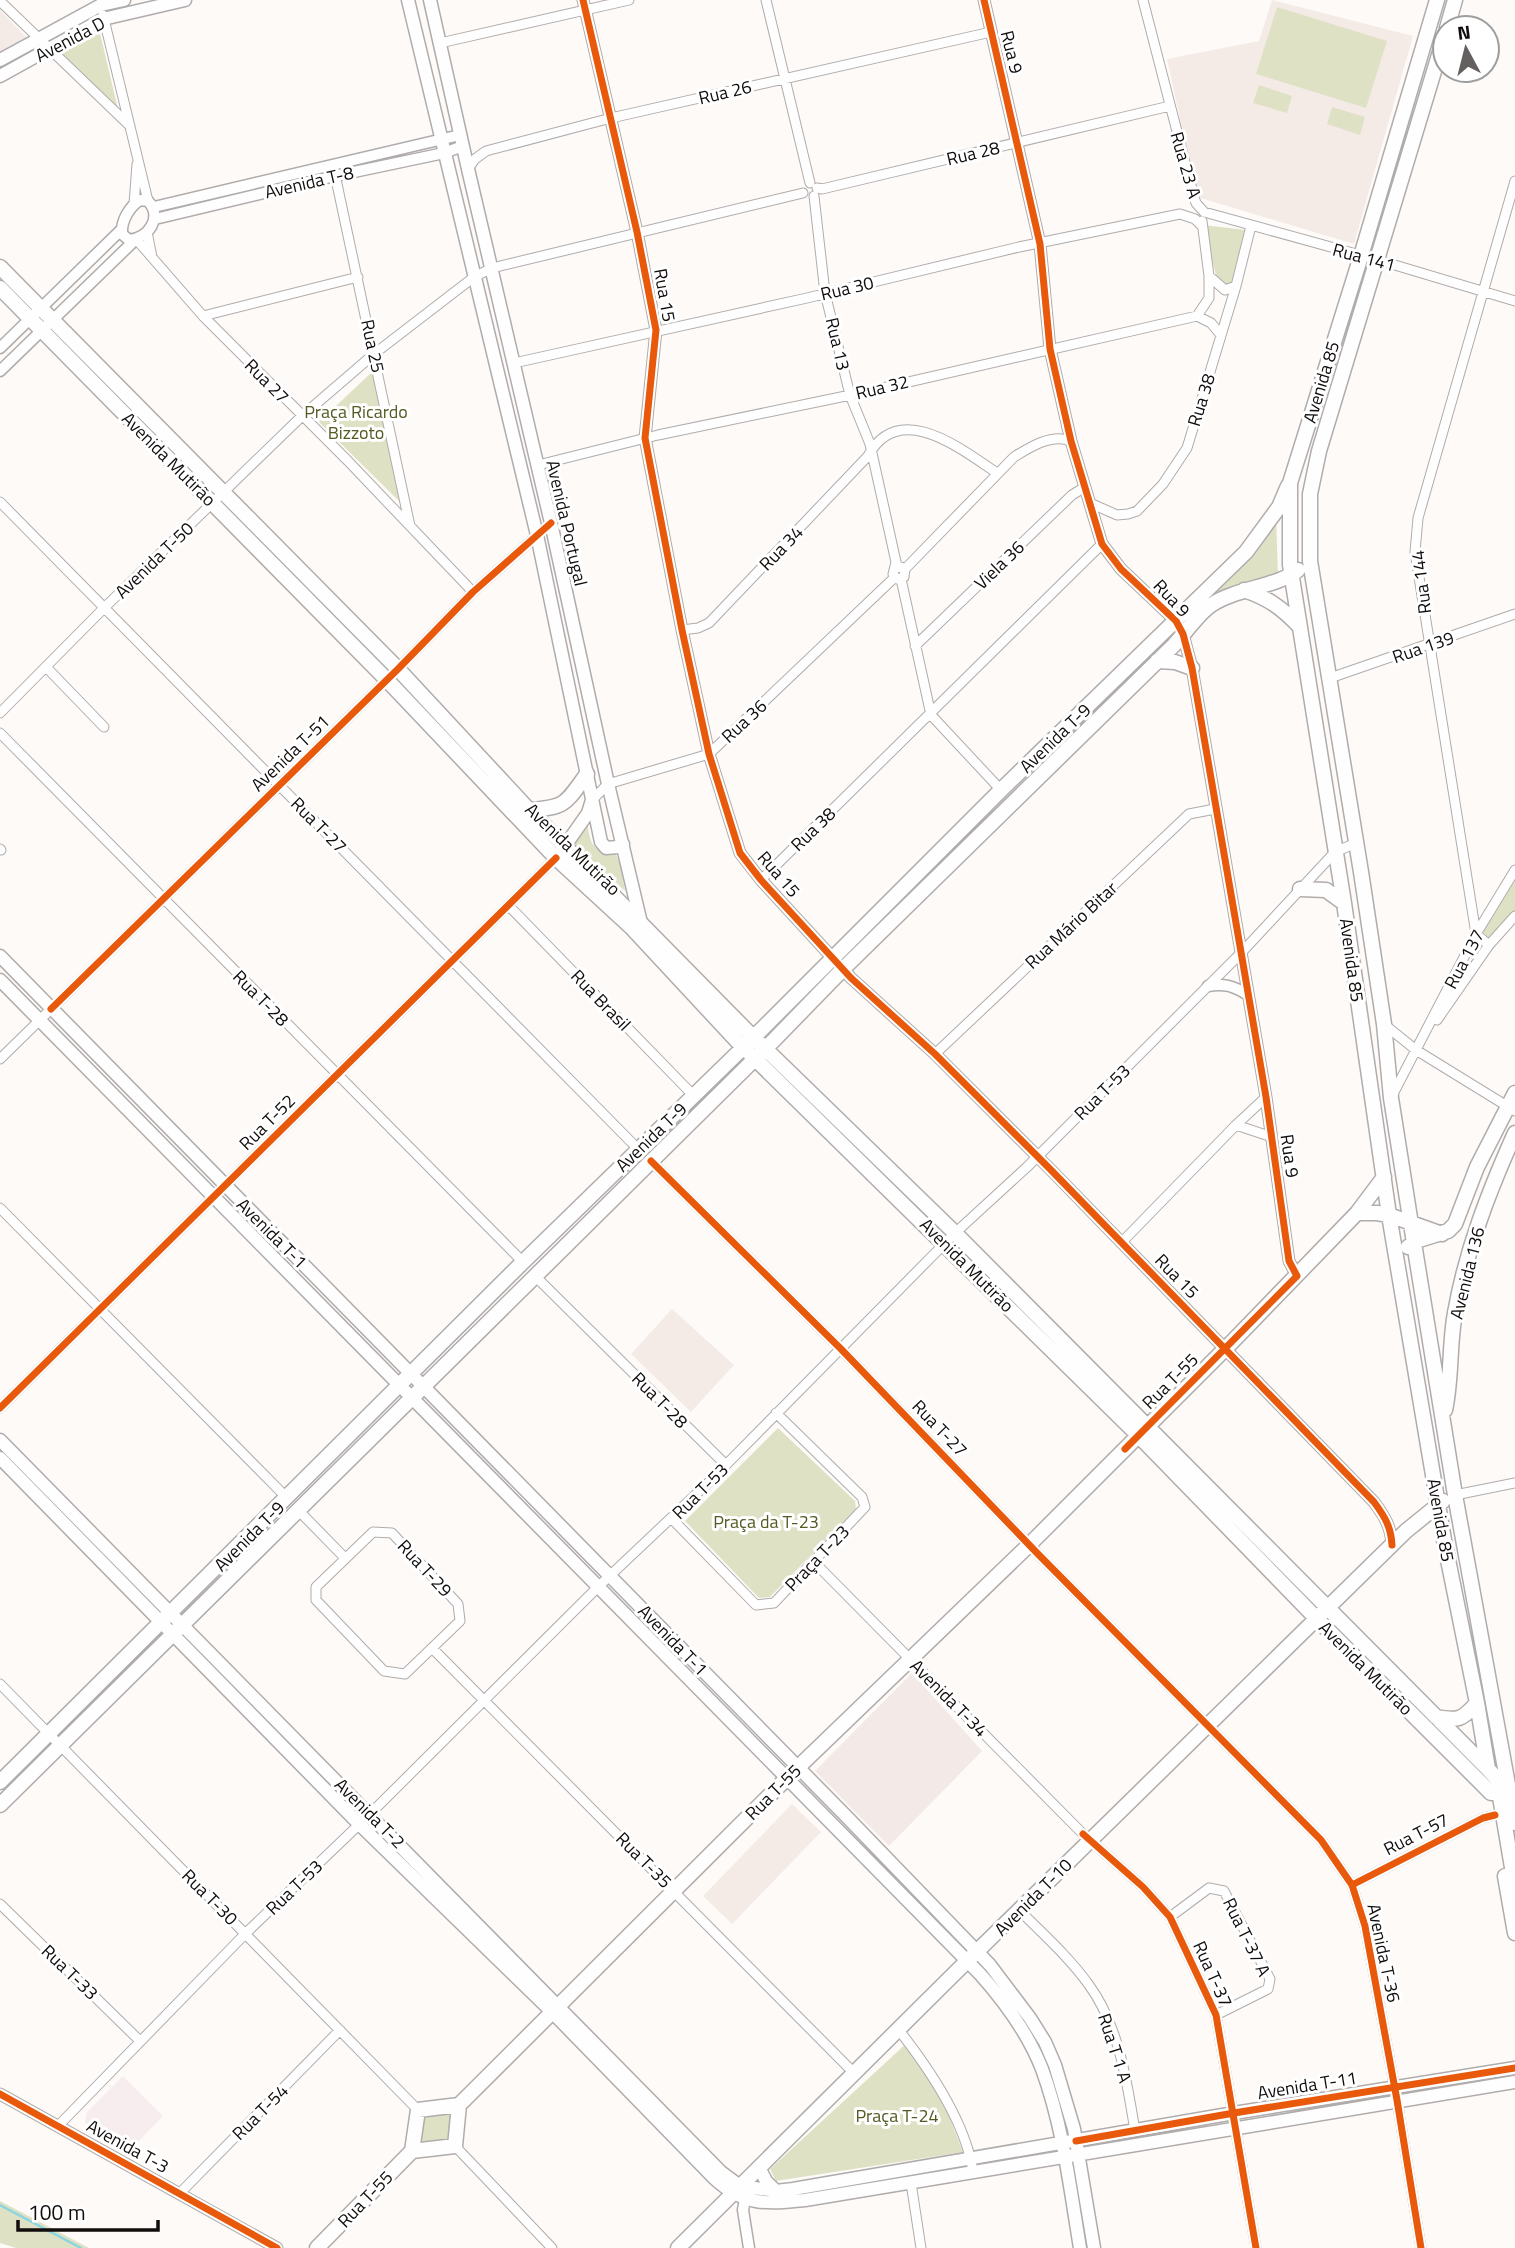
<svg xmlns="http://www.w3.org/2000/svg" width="1515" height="2248" viewBox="0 0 1515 2248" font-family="'Titillium Web',sans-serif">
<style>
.commercial{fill:#f3e9e6}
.built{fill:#f4ebe7}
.medical{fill:#f7edef}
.green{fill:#dfe1c5}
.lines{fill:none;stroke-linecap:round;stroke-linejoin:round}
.stream{stroke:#8ad5de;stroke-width:2.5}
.minor-casing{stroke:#afacab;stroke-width:11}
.tertiary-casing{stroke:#afacab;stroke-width:13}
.secondary-casing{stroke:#afacab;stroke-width:15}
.primary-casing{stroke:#afacab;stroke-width:17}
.minor{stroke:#fffefe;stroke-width:9}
.tertiary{stroke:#fffefe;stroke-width:10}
.secondary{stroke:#fffefe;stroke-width:12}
.primary{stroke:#fffefe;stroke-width:14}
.cycleway-casing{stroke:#fff;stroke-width:11}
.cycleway{stroke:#e8590c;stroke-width:7}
.labels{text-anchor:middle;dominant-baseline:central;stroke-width:6;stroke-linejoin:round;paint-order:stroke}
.street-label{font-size:18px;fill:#100d0c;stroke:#fff}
.park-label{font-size:18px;fill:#545a22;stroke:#fff}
</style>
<rect width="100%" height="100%" fill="#fdfaf8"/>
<path class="commercial" d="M912,1673L982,1751L889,1846L815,1771Z"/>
<path class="built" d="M1272,0L1413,36L1354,244L1197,197L1167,59L1259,41Z
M0,10L26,37L0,52Z
M672,1309L734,1365L691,1412L631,1354Z
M792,1804L821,1832L732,1924L703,1896Z"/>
<path class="medical" d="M123,2076L163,2116L126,2154L88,2130L85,2121L87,2112Z"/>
<path class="green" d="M1277,7L1387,41L1366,108L1256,74Z
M99,29L118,109L55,51Z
M1259,85L1292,96L1287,113L1253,103Z
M1332,107L1365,117L1360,135L1327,124Z
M1203,225L1246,230L1231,286L1225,287L1217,279Z
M372,372L405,507L319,422Z
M1276,516L1278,575L1193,611Z
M587,817C589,838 590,855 615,852L621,867L625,891L571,842Z
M1515,877V913L1490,939L1483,932Z
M778,1428L855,1501L856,1509L770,1597L759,1598L685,1521Z
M908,2042L940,2094L963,2152L776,2181L770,2169Z
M448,2113L452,2115C453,2141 446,2145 421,2145L419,2140L423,2117Z
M0,2201L89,2248H16L0,2243Z"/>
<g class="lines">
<path class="stream" d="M0,2205L81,2248"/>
<defs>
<path id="minor" d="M766,0L810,183
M1143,0L1194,197L1196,203L1204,212L1378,260L1515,301
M0,1L130,126
M103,15L148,201
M440,43L629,0
M468,169L475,159L486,151L611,118L991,32
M334,170L410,526
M817,188L822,189L1170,106
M814,196L825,293L850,395L870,444L896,562L893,574L897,579L904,577L905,569L901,567L896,568
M134,204L137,164
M147,232L152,257
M136,239L203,316L348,461L473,592
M1209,276L1225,290L1236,286
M203,316L358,277
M1197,316L1209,298V276L1202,221
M514,363L807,298L1019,247L1180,214L1195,219L1201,225
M538,465L658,435L865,392L1197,316L1211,323L1221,335
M0,502L638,1149
M1090,503L1117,515L1128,514L1137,511L1163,484L1187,448L1236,286L1251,226
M905,569L1014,457C1030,447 1052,433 1071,441
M901,579L931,715L1001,790
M682,630L698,628L709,623L868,456C899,399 961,449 997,473
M915,646L1072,495L1085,487
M46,667L104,727
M1330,678L1515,614
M0,713L104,608L302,416L374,354L474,277L492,268L803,193
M0,733L523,1262
M592,800L608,784L709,754L895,577
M0,849L1,850
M761,880L1102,544
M508,905L693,1095
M1489,945L1476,934L1415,552L1418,518L1515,181
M1437,1020L1489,945L1515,916
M1385,1025L1416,1050L1515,1111
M935,1054L1189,814L1215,809
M0,1059L398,669L473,592L551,523
M1392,1096L1476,934L1515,870
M1236,1125L1272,1137
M651,1161L841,1349L1037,1553L1321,1840L1352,1885L1365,1926L1397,2100L1421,2248
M0,1208L287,1498
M1122,1242L1236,1125L1266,1097
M535,1276L726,1465
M0,1408L556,858
M1455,1495L1515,1483
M298,1510L345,1558
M672,1519L756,1605L774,1603L865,1507L862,1497L776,1413
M373,1532L392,1533L458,1604L460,1621L405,1674L384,1671L316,1600V1587Z
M814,1562L1083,1834L1143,1887L1170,1917L1216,2015L1256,2248
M432,1648L854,2073
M0,1684L418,2110
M1352,1885L1483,1818L1495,1815
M0,1904L140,2041
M1019,1910C1043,1934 1069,1957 1089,1985C1119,2026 1127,2082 1135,2131
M1170,1917L1209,1888L1224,1891L1270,1979L1268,1989L1216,2015
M898,2029C928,2067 966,2123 973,2172
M59,2125L246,1933L370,1814L599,1586L709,1482L955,1233L1027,1167L1242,952L1335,852L1356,843
M455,2146L552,2248
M911,2183L921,2248
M180,2193L340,2030"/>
<path id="tertiary" d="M583,0L637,232L656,330L645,438L682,630L709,754L740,853L761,880L851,978L935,1054L1050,1169L1374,1502C1385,1517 1391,1527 1392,1545
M984,0L1040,244L1050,349L1071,441L1102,544L1121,569L1176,621L1183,634L1192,668L1266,1097L1289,1261L1297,1276
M140,200L148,201C163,217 149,238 129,240L122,234C121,221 129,207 140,200Z
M154,207L460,135
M155,219L335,176L444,153L463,146
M0,348L122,229
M0,371L135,240
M1208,986C1224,983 1234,986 1248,995
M0,2094L277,2248
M745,2199L743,2210L749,2248"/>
<path id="secondary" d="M408,0L537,535L601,842L606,848L618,847L623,844
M430,0L468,169L551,523L608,784L641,923
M0,60L101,5L124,0
M0,76L103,19L185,0
M560,853L588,813L592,800
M0,956L845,1815L990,1965L1030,2018L1045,2042L1055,2065L1074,2129L1094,2248
M0,980L980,1974C1005,2002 1028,2033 1042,2069C1063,2126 1070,2188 1080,2248
M0,1440L721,2172L740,2186L776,2191L793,2189L1234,2113L1515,2068
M0,1458L359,1824L552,2012L714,2178C744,2206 766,2204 805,2200L1515,2082
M759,2167L766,2181L776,2191"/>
<path id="primary" d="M1437,0L1361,256L1290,483V565L1344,903L1389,1215L1444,1540L1477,1703L1488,1769
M1447,28L1455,0
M1445,35L1319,451L1310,494V561L1361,872L1384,1024L1391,1098L1414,1243L1455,1495L1515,1823
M0,267L398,669L529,810L747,1031L955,1233L1488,1769L1497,1779L1515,1885
M0,288L387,680L556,858L631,927L737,1041L1138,1435L1317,1619L1491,1793
M1244,590C1268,598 1282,608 1299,626
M1157,661L1175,662L1192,668
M529,810C567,807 565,804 587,774
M1300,889L1326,890L1344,903
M1357,1213H1377L1389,1215L1442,1234
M1408,1247L1419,1240L1448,1231L1455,1224L1477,1167L1515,1093
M1445,1410C1452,1378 1449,1345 1455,1313C1466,1250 1489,1191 1515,1133
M1436,1717C1458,1721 1462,1720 1477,1703
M0,1782L523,1262L754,1037L1001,790L1246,552L1279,507L1288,486
M0,1805L774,1040L843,969L1174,645C1185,633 1199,613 1211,605C1236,588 1277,587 1298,570
M1505,1876L1515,1933
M412,2151L455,2146L459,2105
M317,2248L412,2151L418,2110L459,2105L788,1777L1029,1545L1233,1341L1357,1213L1384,1177
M678,2248L957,1971L1406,1531L1443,1501"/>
</defs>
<use href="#minor" class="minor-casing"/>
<use href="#tertiary" class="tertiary-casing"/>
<use href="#secondary" class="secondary-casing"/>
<use href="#primary" class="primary-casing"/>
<use href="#minor" class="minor"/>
<use href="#tertiary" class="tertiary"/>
<use href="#secondary" class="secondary"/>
<use href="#primary" class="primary"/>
<defs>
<path id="cycleway" d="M583,0L637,232L656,330L645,438L682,630L709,754L740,853L761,880L851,978L935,1054L1050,1169L1374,1502C1385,1517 1391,1527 1392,1545
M984,0L1040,244L1050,349L1071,441L1102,544L1121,569L1176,621L1183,634L1192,668L1266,1097L1289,1261L1297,1276L1125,1449
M51,1009L398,669L473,592L551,523
M651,1161L841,1349L1037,1553L1321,1840L1352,1885L1365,1926L1397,2100L1421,2248
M0,1408L556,858
M1083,1834L1143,1887L1170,1917L1216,2015L1256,2248
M1352,1885L1483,1818L1495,1815
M0,2094L277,2248
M1076,2141L1234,2113L1515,2068"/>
</defs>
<use href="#cycleway" class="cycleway-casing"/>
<use href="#cycleway" class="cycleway"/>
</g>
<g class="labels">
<g class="street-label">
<text transform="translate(70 39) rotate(-28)">Avenida D</text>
<text transform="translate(1012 52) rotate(76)">Rua 9</text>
<text transform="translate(725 92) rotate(-13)">Rua 26</text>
<text transform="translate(973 153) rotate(-13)">Rua 28</text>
<text transform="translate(1186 165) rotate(74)">Rua 23 A</text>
<text transform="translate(309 182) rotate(-13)">Avenida T-8</text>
<text transform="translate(1364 257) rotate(15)">Rua 141</text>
<text transform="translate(847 288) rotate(-13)">Rua 30</text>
<text transform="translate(665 295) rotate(80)">Rua 15</text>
<text transform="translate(838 344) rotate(77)">Rua 13</text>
<text transform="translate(373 346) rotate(78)">Rua 25</text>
<text transform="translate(267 381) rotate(45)">Rua 27</text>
<text transform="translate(1321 382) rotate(-73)">Avenida 85</text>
<text transform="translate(882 387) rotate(-13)">Rua 32</text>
<text transform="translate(1201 400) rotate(-73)">Rua 38</text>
<text transform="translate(169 459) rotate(45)">Avenida Mutirão</text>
<text transform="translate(567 523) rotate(77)">Avenida Portugal</text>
<text transform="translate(781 548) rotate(-46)">Rua 34</text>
<text transform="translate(154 560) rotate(-44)">Avenida T-50</text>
<text transform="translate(999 565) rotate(-44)">Viela 36</text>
<text transform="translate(1421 582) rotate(-97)">Rua 144</text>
<text transform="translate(1172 598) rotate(47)">Rua 9</text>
<text transform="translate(1423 647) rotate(-19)">Rua 139</text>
<text transform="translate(744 721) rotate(-43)">Rua 36</text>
<text transform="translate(1055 738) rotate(-44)">Avenida T-9</text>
<text transform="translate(290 753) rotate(-44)">Avenida T-51</text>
<text transform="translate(319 825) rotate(45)">Rua T-27</text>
<text transform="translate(813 829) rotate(-44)">Rua 38</text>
<text transform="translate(573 849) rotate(44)">Avenida Mutirão</text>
<text transform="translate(779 874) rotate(49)">Rua 15</text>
<text transform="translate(1071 925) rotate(-43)">Rua Mário Bitar</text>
<text transform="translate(1464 959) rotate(-62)">Rua 137</text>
<text transform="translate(1352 960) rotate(82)">Avenida 85</text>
<text transform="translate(261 998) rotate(45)">Rua T-28</text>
<text transform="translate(601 1000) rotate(46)">Rua Brasil</text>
<text transform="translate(1102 1092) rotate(-45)">Rua T-53</text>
<text transform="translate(267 1122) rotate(-45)">Rua T-52</text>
<text transform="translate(651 1137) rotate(-44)">Avenida T-9</text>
<text transform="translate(1290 1156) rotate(82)">Rua 9</text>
<text transform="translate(272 1233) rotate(45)">Avenida T-1</text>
<text transform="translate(967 1265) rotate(45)">Avenida Mutirão</text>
<text transform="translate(1467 1273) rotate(-76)">Avenida 136</text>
<text transform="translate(1177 1276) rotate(46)">Rua 15</text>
<text transform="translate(1170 1381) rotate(-45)">Rua T-55</text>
<text transform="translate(660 1400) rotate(45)">Rua T-28</text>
<text transform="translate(940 1428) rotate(46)">Rua T-27</text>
<text transform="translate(700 1491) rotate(-45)">Rua T-53</text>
<text transform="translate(1441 1520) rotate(80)">Avenida 85</text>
<text transform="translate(249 1536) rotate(-45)">Avenida T-9</text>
<text transform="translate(817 1558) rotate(-46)">Praça T-23</text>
<text transform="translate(425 1568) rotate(47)">Rua T-29</text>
<text transform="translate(673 1640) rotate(46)">Avenida T-1</text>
<text transform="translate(1366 1668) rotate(45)">Avenida Mutirão</text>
<text transform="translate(949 1698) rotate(45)">Avenida T-34</text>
<text transform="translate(773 1792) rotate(-45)">Rua T-55</text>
<text transform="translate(370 1813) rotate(45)">Avenida T-2</text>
<text transform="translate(1416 1834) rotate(-27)">Rua T-57</text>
<text transform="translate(644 1860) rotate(45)">Rua T-35</text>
<text transform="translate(294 1887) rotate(-44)">Rua T-53</text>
<text transform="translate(210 1897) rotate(45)">Rua T-30</text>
<text transform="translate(1033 1897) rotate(-45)">Avenida T-10</text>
<text transform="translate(1247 1937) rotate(64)">Rua T-37 A</text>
<text transform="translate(1384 1953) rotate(78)">Avenida T-36</text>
<text transform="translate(70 1972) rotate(44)">Rua T-33</text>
<text transform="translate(1213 1974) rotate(66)">Rua T-37</text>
<text transform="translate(1115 2048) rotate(72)">Rua T 1 A</text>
<text transform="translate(1307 2085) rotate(-9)">Avenida T-11</text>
<text transform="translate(260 2112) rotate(-45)">Rua T-54</text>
<text transform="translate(128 2146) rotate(29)">Avenida T-3</text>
<text transform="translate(365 2199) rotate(-46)">Rua T-55</text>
</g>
<g class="park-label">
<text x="356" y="411">Praça Ricardo<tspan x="356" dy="21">Bizzoto</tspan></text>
<text x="766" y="1521">Praça da T-23</text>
<text x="897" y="2115">Praça T-24</text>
</g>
</g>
<g transform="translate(1466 49) rotate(353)"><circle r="33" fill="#ffffff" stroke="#9f9e9e" stroke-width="2"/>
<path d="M0-5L12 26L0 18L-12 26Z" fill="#63605f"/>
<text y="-10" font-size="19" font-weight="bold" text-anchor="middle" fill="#100d0c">N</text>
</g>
<path d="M18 2220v10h140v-10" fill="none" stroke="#100d0c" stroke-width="3.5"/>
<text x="28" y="2220" font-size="21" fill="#100d0c" stroke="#ffffff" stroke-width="5" paint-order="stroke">100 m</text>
</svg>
